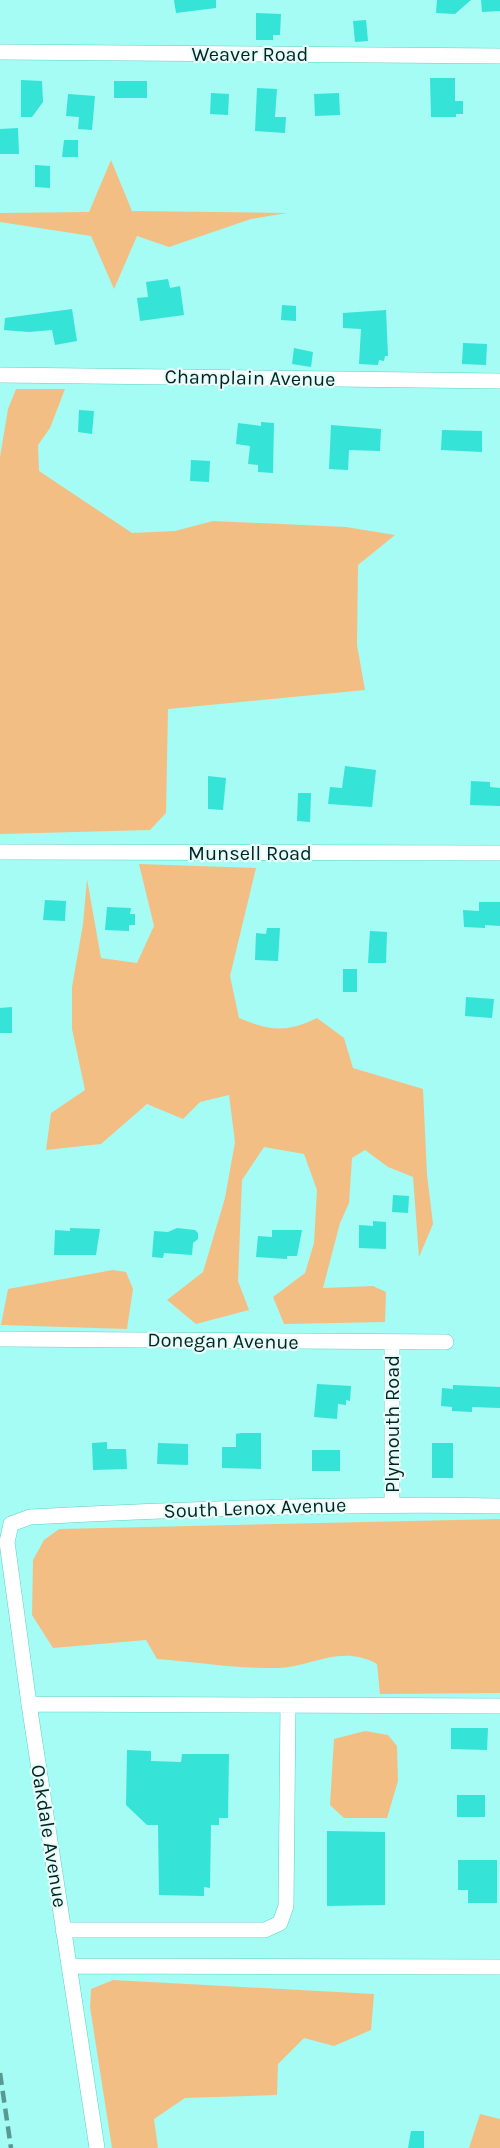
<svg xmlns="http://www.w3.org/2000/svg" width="500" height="2148" viewBox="0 0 500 2148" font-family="Karla,sans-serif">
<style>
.green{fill:#f3be84}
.building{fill:#35e3d7}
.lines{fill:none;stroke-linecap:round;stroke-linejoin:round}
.minor-casing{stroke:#5cd1c7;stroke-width:16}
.minor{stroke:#fff;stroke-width:15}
.rail{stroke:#599994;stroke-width:4.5;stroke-dasharray:12 6;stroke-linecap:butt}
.labels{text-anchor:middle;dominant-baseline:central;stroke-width:4.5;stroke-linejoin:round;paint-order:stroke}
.street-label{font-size:20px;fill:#002422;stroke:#e7fcf9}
</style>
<rect width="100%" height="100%" fill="#a5fcf4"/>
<path class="green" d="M111,160L132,211L287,213L251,219L169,247L137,236L114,289L91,236L0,222V213L89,212Z
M16,389H65L50,428L38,445L39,471L132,533L175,531L213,521L346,527L395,535L358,565L357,645L365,690L168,709L166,813L150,830L0,834V457L8,409Z
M139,864L256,868L230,976L239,1018C270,1031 286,1033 317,1018L344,1038L353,1068L423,1089L427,1175L433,1224L419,1257L413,1177L388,1167L365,1150L352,1158L349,1203L340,1223L323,1288L373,1286L386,1292L385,1322L284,1324L273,1297L305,1273L314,1243L317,1190L304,1154L264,1147L242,1180L238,1281L249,1310L196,1324L167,1300L203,1272L225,1198L235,1142L229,1095L200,1102L183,1119L147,1104L101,1144L46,1150L51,1113L85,1090L72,1029V987L83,924L87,879L101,958L137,963L154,926Z
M113,1270L126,1272L133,1289L127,1329L1,1325L8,1289Z
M500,1519V1693L380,1694L377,1664C340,1644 313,1667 278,1668C238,1669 196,1662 157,1659L146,1640L53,1648L32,1615L33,1560L44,1540L59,1529Z
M365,1731L388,1735L397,1746L398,1781L387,1818H344L330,1805L334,1739Z
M113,1980L374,1994L371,2030L334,2046L304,2038L278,2064L277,2095L185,2098L154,2119L158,2148H112L90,2007L91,1989Z
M480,2114L500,2119V2148H469Z"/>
<path class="building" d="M174,0H216V8L176,13Z
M437,0H471L455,14L436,13Z
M481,0H500V11L482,12Z
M256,13L281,14L280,35H273V40H256Z
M366,20L368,41L355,42L353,21Z
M430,78H455V101H463V114H456V117H431Z
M21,80L42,81L43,102L32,117H21Z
M114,81H147V98H114Z
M257,88L277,89L275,117H286L285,133L255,131Z
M211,93L229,94L228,115L210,114Z
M339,93L340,115L315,116L314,94Z
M68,94L95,96L92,130L78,129L79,117L66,116Z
M18,128L19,154H0V129Z
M64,140H78V157H62Z
M35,165L50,166V188L35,187Z
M168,279L170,288L180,286L184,315L140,321L137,298L148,297L146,282Z
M282,305L296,306V321L281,320Z
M72,309L77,341L55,345L52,330L29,332L4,330L5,318Z
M386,310L388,356H385L384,361L379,360L378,365L359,364L361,329L343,328V313Z
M463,343L487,344L486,365L462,364Z
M294,348L313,352L311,367L292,364Z
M79,410L94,411L92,434L78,432Z
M261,422L274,423L273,473L258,472V465L248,464L250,446L236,444L238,423L261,426Z
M331,425L381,429L380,451L349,450L348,470L329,469Z
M442,430L482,431V452L441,450Z
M191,460L210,461L209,482L190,481Z
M345,766L376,770L372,807L328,804L330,787L342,788Z
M208,776L226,778L223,810L208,809Z
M471,781L490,782V787L500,788V806L470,805Z
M298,793H311L310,822L297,821Z
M45,900L66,901L65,921L43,920Z
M479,902H500V926L485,925V928L464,927L463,910L479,911Z
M107,907L131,908L130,914H135V925H129V931L105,930Z
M267,928H280L278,961L255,960L256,933L266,934Z
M370,931L387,932L386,963H368Z
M343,969H357V992H343Z
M466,997L494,999L492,1018L465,1016Z
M12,1007V1033H0V1008Z
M393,1195L409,1196L408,1213L392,1212Z
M373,1221L386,1222V1249L359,1248V1225L373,1226Z
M70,1228L100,1229L96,1255H54L55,1230L70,1231Z
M177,1228L195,1230L198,1233V1239L193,1243L192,1255L164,1253L163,1258L152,1257L154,1231L168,1232Z
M272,1230H302L297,1256H287V1259L256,1257L258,1236L272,1237Z
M317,1384L351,1386L350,1401L346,1400V1405L338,1404L337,1419L314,1417Z
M453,1385L500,1387V1408L472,1407V1412L452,1411V1407L441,1406L442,1388L453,1389Z
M241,1433H261V1469L222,1468V1447H236V1434Z
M107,1442V1449H126L127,1469L93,1470L92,1443Z
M158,1443L188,1444V1465L157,1464Z
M432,1443H453V1478H432Z
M312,1450H340V1471H312Z
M451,1728H488L487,1750L451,1749Z
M127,1750L151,1751V1761L181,1762L182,1754H229L228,1818H219V1825H211L210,1888L204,1887V1896L159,1895L158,1825H147L126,1805Z
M457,1795H485V1817H457Z
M327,1831L385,1832V1905L327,1906Z
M458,1860H497V1903H468V1890H458Z
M411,2131H424V2148H408Z"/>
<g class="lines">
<defs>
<path id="minor" d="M0,52L500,56
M0,375L500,381
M0,852L500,853
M0,1339L446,1342
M392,1504V1343
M29,1704L500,1706
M63,1930H265L280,1923L286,1906L288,1705
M69,1966L500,1967
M97,2148L29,1704L7,1542L11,1524L30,1517C186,1509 343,1503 500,1506"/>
</defs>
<use href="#minor" class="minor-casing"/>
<use href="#minor" class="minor"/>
<path class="rail" d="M0,2073L11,2148"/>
</g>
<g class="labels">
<g class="street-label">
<text x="250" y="54">Weaver Road</text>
<text transform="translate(250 378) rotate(1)">Champlain Avenue</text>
<text x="250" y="853">Munsell Road</text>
<text transform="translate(223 1341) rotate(1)">Donegan Avenue</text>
<text transform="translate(392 1424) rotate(-90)">Plymouth Road</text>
<text transform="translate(255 1508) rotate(-2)">South Lenox Avenue</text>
<text transform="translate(49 1836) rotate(81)">Oakdale Avenue</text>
</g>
</g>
</svg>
